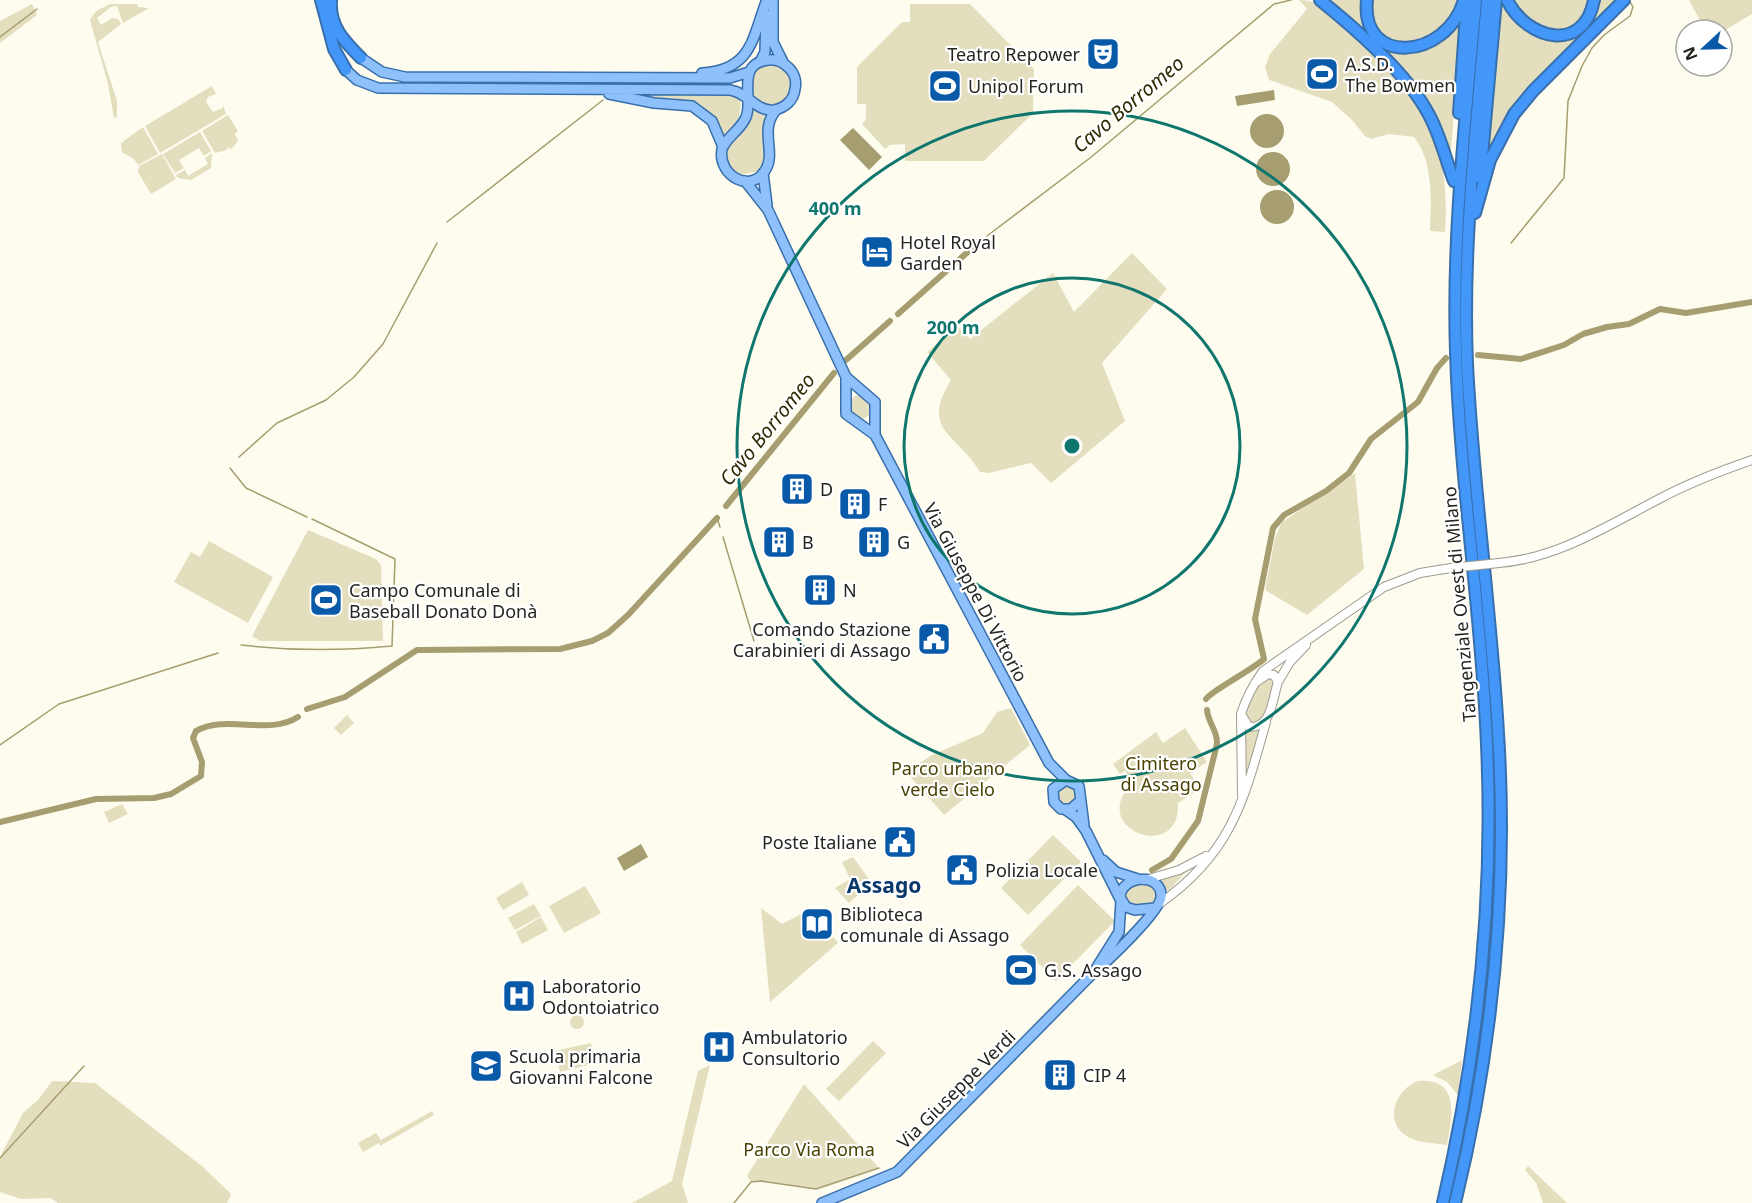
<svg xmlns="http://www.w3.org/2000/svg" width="1752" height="1203" viewBox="0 0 1752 1203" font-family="'Noto Sans',sans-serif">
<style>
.green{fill:#e3debe}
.water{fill:#a69e70}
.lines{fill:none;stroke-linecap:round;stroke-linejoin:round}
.stream{stroke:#a69e70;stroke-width:1.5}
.canal{stroke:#a69e70;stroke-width:6}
.minor-casing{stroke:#9e9c90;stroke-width:10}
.major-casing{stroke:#386fad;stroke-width:12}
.highway-casing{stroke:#386fad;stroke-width:14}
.minor{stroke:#fff;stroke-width:8}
.major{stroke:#8ec1fb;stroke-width:9}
.highway{stroke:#4297f9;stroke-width:10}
.minor-bridge-casing{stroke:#9e9c90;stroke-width:10;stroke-linecap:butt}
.minor-bridge{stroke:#fff;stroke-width:8}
.ring{fill:none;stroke:#0f766e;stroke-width:3}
.labels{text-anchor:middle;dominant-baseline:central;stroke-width:4.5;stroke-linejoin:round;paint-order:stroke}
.poi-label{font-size:18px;fill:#262520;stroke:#fff;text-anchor:start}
.street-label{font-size:18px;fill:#262520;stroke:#fff}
.park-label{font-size:18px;fill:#4a4102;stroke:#fff}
.water-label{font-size:20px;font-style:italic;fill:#302901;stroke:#fff}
.quarter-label{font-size:21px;font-weight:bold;fill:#08386a;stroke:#fff}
.centre{fill:#0f766e;stroke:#fff;stroke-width:3}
.ring-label{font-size:18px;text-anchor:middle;font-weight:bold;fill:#0f766e;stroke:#fff;stroke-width:4.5;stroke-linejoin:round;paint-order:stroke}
</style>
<rect width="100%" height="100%" fill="#fefcee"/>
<path class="green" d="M1299,0C1325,0 1340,21 1358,39C1423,104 1451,136 1445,232L1430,231C1431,200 1434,163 1414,137L1389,134L1371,139L1365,136L1352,120L1332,102L1269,80L1265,67L1270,54L1307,9Z
M1326,0H1365L1374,34L1412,51L1462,16L1451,150H1448L1436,120Z
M1372,0H1459C1451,15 1443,31 1427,40C1400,56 1367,29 1372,0Z
M1497,0H1503C1516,27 1538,45 1568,37L1598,0H1619L1531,88L1487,159Z
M1511,0H1590C1579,30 1565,32 1537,29Z
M1689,0H1752V14L1722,32V30H1705Z
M32,4L37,15L0,43V21Z
M110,4H137L138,7L149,8L123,23L117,6L111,7L97,18L101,25L112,18L118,19L121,24L98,42L117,101V117L114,118L108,84L90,20L96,11Z
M910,4H970L1034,69L1033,113L984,161H905V144L890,145L885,149L862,124L866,119V104H857V67L902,22H910Z
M750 85a21 21 0 1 1 42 0a21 21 0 1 1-42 0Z
M212,86L216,94L208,97L206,102L213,112L223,108V105L226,114L160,153L145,126Z
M630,93L736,96L741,99L739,120L722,137C696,87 677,104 630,93Z
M752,107L768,114C761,133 770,157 759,171L741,175L728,166L726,150L746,126Z
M228,115L238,131L235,134L238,141L231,149L228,147L227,150L215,153L202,131Z
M143,127L158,154L138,165L134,159L122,152L121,143Z
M200,132L211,151L204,156L199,148L179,160L184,168L175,173L163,154Z
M212,153L211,168L191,180L178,178L176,175L185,170L188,176L208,164L205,158Z
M162,154L176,179L151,194L138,172L139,166Z
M1132,253L1167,289L1102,363L1125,421L1051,483L1031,463L989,473L980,472C958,434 919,431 951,380L927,352L959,327L970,339L1053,273L1074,312Z
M848 407a12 12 0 1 1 24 0a12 12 0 1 1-24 0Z
M1355,473L1364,569L1307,615L1265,590L1275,538L1282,522Z
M308,530L376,559L381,565L383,641H260L252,636Z
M209,541L273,577L248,623L174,582L191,552L200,557Z
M1269,676L1274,684L1264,720L1258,725L1247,722C1243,703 1254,688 1269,676Z
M1011,708L1030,745L944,815L906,772L932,755L983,733L997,712Z
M347,715L354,723L341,735L334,728Z
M1242,726L1255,730L1261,728L1247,781L1245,780Z
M1185,728L1207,762L1190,773L1200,789L1178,803C1181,865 1085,828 1133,783L1125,771L1120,774L1113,764L1156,732L1163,743Z
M1066,785L1076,789L1078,796L1075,803L1065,806L1059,803L1056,793Z
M122,804L128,814L109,823L104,812Z
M1053,835L1081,862L1028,915L1001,888Z
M853,857L872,883L849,903L835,888L850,879L842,862Z
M1187,871L1168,891L1156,879Z
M522,882L529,895L503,910L496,898Z
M1149,883L1158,892L1156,902L1150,907L1129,906L1124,895L1130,884Z
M1078,885L1115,921L1056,981L1020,945Z
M585,886L601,913L564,933L549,906Z
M534,904L541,916L515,930L508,918Z
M761,908L782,924L805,912L820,939L827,941L834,937L838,943L770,1002Z
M541,917L548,930L522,944L516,932Z
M570 1022a7 7 0 1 1 14 0a7 7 0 1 1-14 0Z
M873,1041L886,1053L839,1101L826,1089Z
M591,1043L596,1063L560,1072L555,1051Z
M1462,1060L1458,1095L1447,1082L1433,1075Z
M710,1065L682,1184L688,1203H632L672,1181L698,1071Z
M52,1081L95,1083L203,1167L231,1194L227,1203H58L51,1198L21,1199L0,1192V1157L23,1113L38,1100Z
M1418,1081C1461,1077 1452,1118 1447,1145C1434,1143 1416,1143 1405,1135C1383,1118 1397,1089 1418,1081Z
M804,1084L879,1168L816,1189L761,1181L751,1182L747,1176Z
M432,1111L434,1115L380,1146L379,1143L363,1152L358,1143L376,1133L381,1140Z
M1528,1166L1567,1203H1543L1536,1183L1525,1170Z"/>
<path class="water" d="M1274,90L1275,100L1237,106L1235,96Z
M1250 131a17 17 0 1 1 34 0a17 17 0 1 1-34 0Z
M853,128L882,157L869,170L840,140Z
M1256 169a17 17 0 1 1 34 0a17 17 0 1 1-34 0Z
M1260 207a17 17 0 1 1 34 0a17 17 0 1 1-34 0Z
M641,844L648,857L624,871L617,858Z"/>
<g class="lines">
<path class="stream" d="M0,37L37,9
M447,222L603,100
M987,236L1090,158L1274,4L1291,0
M1511,243L1564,178L1568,101L1582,66L1592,48L1604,35L1630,16L1633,7L1629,0
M239,457L277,423L326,400L354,377L383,344L437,243
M230,468L246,488L307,517
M717,518L720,527
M723,537L754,641
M241,645C292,651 341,651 392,646L395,559L312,519
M0,745L59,704L218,653
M0,1158L84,1066
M734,1203L751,1182L761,1181L816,1189L879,1168"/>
<path class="canal" d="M898,314L979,242
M1478,355L1521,359L1564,345L1583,334L1607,327L1629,324L1660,309L1686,313L1752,302
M846,360L890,321
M726,506L834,373
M1206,699C1211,691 1252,670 1264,659L1255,619L1273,528L1284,515L1326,491L1349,473L1371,439L1418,402L1437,368L1446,358
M307,709L345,697L417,650L560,649L592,641L608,633L628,615L717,518
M0,822L96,799L154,798L171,794L201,776L202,762L193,738L196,731C228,714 268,736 298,717
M1152,870L1171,859L1198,821L1217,744C1218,731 1208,723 1207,710"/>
<defs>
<path id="minor" d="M1499,563C1558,558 1607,526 1659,499C1689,483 1720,471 1752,460
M1278,682L1290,662L1306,645
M1255,683L1268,674L1274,675L1278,682C1272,700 1272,728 1249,727L1241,714C1246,698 1253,685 1263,671L1384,587L1420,573L1451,568
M1241,714L1242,795
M1145,880L1179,870L1206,856
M1159,904C1231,854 1244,801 1266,722"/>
<path id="major" d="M773,0V42L783,62
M361,58L382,72L405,77L730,78L749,72
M760,62L765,52L766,15
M346,70L357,80L378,88L730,90C749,93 756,112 774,110C785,108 794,100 795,89C797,81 794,73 789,68C783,62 775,59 768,60C735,64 754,98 746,117C741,130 727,136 722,149C717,176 752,195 766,169C776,151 759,130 776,110
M702,73C751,70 752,40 766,2
M609,94L654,103L692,106L712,121L723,147
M763,173L767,205
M745,181L768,210L846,377V414L875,435L1049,763L1066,780
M846,377L875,402V435
M1081,800L1071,809H1061L1054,802L1053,789L1066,780L1079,786L1084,825
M1066,810L1076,817L1086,831L1121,901L1119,932L1097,967
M1103,860L1116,872L1138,879
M822,1203L897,1172L1096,970C1109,960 1160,911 1161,897C1163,873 1122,874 1120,897L1126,907L1135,910L1155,908"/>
<path id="highway" d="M321,0L334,49L346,70
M331,0C329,26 344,41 361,58
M1320,0C1356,29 1406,72 1428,113C1440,134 1445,158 1454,181
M1367,0C1360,67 1447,60 1464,0
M1507,0C1527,40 1584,54 1594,0
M1459,113L1467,0
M1480,178L1496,0
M1475,213L1490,160L1514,114L1533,91L1624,0
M1443,1203C1478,1053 1494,899 1487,745C1482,614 1460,483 1456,352C1452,234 1466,117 1476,0
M1455,1203C1492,1051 1508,890 1498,733C1491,610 1473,487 1467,364C1462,242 1477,121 1487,0"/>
</defs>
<use href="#minor" class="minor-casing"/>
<use href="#major" class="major-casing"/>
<use href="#highway" class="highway-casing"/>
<use href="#minor" class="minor"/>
<use href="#major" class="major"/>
<use href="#highway" class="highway"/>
<defs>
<path id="minor-bridge" d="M1451,568L1499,563"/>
</defs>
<use href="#minor-bridge" class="minor-bridge-casing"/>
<use href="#minor-bridge" class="minor-bridge"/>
</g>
<g class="ring">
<circle cx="1072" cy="446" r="168"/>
<circle cx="1072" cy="446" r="335"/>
</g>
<defs>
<symbol id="theatre-square" viewBox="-11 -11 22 22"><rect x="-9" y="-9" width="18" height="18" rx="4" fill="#0859a7" stroke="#fff"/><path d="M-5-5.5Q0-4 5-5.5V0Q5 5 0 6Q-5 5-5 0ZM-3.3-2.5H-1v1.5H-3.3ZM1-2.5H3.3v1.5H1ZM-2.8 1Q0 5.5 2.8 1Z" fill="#fff"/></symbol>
<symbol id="stadium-square" viewBox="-11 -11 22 22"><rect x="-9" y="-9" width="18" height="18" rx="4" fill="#0859a7" stroke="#fff"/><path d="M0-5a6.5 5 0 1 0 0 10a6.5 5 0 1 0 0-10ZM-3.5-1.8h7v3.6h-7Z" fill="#fff"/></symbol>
<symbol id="hotel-square" viewBox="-11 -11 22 22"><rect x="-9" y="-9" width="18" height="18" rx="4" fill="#0859a7" stroke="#fff"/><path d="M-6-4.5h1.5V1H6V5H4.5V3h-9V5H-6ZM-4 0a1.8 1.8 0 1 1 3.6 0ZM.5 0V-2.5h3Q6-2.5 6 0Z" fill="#fff"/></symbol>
<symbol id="building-square" viewBox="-11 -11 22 22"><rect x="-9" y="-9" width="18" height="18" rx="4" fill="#0859a7" stroke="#fff"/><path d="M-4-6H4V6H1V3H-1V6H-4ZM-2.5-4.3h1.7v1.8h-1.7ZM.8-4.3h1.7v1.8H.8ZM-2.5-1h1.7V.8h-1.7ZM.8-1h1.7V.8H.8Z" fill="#fff"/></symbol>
<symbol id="civic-square" viewBox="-11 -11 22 22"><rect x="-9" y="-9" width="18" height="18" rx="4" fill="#0859a7" stroke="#fff"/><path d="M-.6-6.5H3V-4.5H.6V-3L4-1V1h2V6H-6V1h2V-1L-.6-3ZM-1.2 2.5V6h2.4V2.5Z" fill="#fff"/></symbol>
<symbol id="library-square" viewBox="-11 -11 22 22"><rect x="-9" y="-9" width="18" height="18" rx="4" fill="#0859a7" stroke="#fff"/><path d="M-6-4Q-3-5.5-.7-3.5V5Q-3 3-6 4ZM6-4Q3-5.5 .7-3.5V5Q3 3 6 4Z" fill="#fff"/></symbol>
<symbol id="hospital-square" viewBox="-11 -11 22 22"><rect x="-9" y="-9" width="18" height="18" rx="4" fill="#0859a7" stroke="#fff"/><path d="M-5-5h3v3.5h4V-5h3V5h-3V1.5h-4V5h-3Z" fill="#fff"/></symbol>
<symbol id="school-square" viewBox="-11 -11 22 22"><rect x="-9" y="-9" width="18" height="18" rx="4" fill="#0859a7" stroke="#fff"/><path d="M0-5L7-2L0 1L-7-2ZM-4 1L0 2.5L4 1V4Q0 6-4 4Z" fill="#fff"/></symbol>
</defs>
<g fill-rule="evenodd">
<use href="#theatre-square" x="1084" y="35" width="38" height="38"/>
<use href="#stadium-square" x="1303" y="55" width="38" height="38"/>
<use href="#stadium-square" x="926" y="67" width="38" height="38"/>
<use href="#hotel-square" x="858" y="233" width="38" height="38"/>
<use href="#building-square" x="778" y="470" width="38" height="38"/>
<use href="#building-square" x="836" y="485" width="38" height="38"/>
<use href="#building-square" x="760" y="523" width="38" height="38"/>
<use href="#building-square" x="855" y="523" width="38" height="38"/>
<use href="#building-square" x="801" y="571" width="38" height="38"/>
<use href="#stadium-square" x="307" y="581" width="38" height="38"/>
<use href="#civic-square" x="915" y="620" width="38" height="38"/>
<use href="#civic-square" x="881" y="823" width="38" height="38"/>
<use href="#civic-square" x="943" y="851" width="38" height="38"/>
<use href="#library-square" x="798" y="905" width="38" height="38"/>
<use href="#stadium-square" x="1002" y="951" width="38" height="38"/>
<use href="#hospital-square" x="500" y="977" width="38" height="38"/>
<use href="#hospital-square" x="700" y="1028" width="38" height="38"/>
<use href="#school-square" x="467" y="1047" width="38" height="38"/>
<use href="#building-square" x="1041" y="1056" width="38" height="38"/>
</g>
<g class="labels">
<g class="poi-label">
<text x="1080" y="54" text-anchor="end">Teatro Repower</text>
<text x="1345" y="64">A.S.D.<tspan x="1345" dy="21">The Bowmen</tspan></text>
<text x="968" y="86">Unipol Forum</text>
<text x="900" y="242">Hotel Royal<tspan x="900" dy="21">Garden</tspan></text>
<text x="820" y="489">D</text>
<text x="878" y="504">F</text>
<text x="802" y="542">B</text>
<text x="897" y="542">G</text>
<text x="349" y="590">Campo Comunale di<tspan x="349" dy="21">Baseball Donato Donà</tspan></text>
<text x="843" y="590">N</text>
<text x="911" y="629" text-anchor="end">Comando Stazione<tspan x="911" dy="21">Carabinieri di Assago</tspan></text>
<text x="877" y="842" text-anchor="end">Poste Italiane</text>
<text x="985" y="870">Polizia Locale</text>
<text x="840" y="914">Biblioteca<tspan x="840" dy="21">comunale di Assago</tspan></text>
<text x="1044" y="970">G.S. Assago</text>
<text x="542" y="986">Laboratorio<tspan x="542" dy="21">Odontoiatrico</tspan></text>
<text x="742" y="1037">Ambulatorio<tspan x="742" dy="21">Consultorio</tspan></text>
<text x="509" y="1056">Scuola primaria<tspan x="509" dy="21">Giovanni Falcone</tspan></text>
<text x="1083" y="1075">CIP 4</text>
</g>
<g class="street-label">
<text transform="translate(976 592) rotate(62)">Via Giuseppe Di Vittorio</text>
<text transform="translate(1459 604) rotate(-95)">Tangenziale Ovest di Milano</text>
<text transform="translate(956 1089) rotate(-45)">Via Giuseppe Verdi</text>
</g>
<g class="park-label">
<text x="1161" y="763">Cimitero<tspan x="1161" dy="21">di Assago</tspan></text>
<text x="948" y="768">Parco urbano<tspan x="948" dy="21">verde Cielo</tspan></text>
<text x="809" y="1149">Parco Via Roma</text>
</g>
<g class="water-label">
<text transform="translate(1128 104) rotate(-40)">Cavo Borromeo</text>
<text transform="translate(767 429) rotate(-51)">Cavo Borromeo</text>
</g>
<g class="quarter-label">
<text x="884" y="885">Assago</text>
</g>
</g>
<circle cx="1072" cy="446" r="9" class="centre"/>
<g class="ring-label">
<text x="835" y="215">400 m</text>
<text x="953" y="334">200 m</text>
</g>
<g transform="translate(1704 48) rotate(248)"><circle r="28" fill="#ffffff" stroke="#a8a8a6" stroke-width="1.5"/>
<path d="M0-4.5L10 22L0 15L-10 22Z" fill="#0859a7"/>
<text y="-9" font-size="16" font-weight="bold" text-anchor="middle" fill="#262520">N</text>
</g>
</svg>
